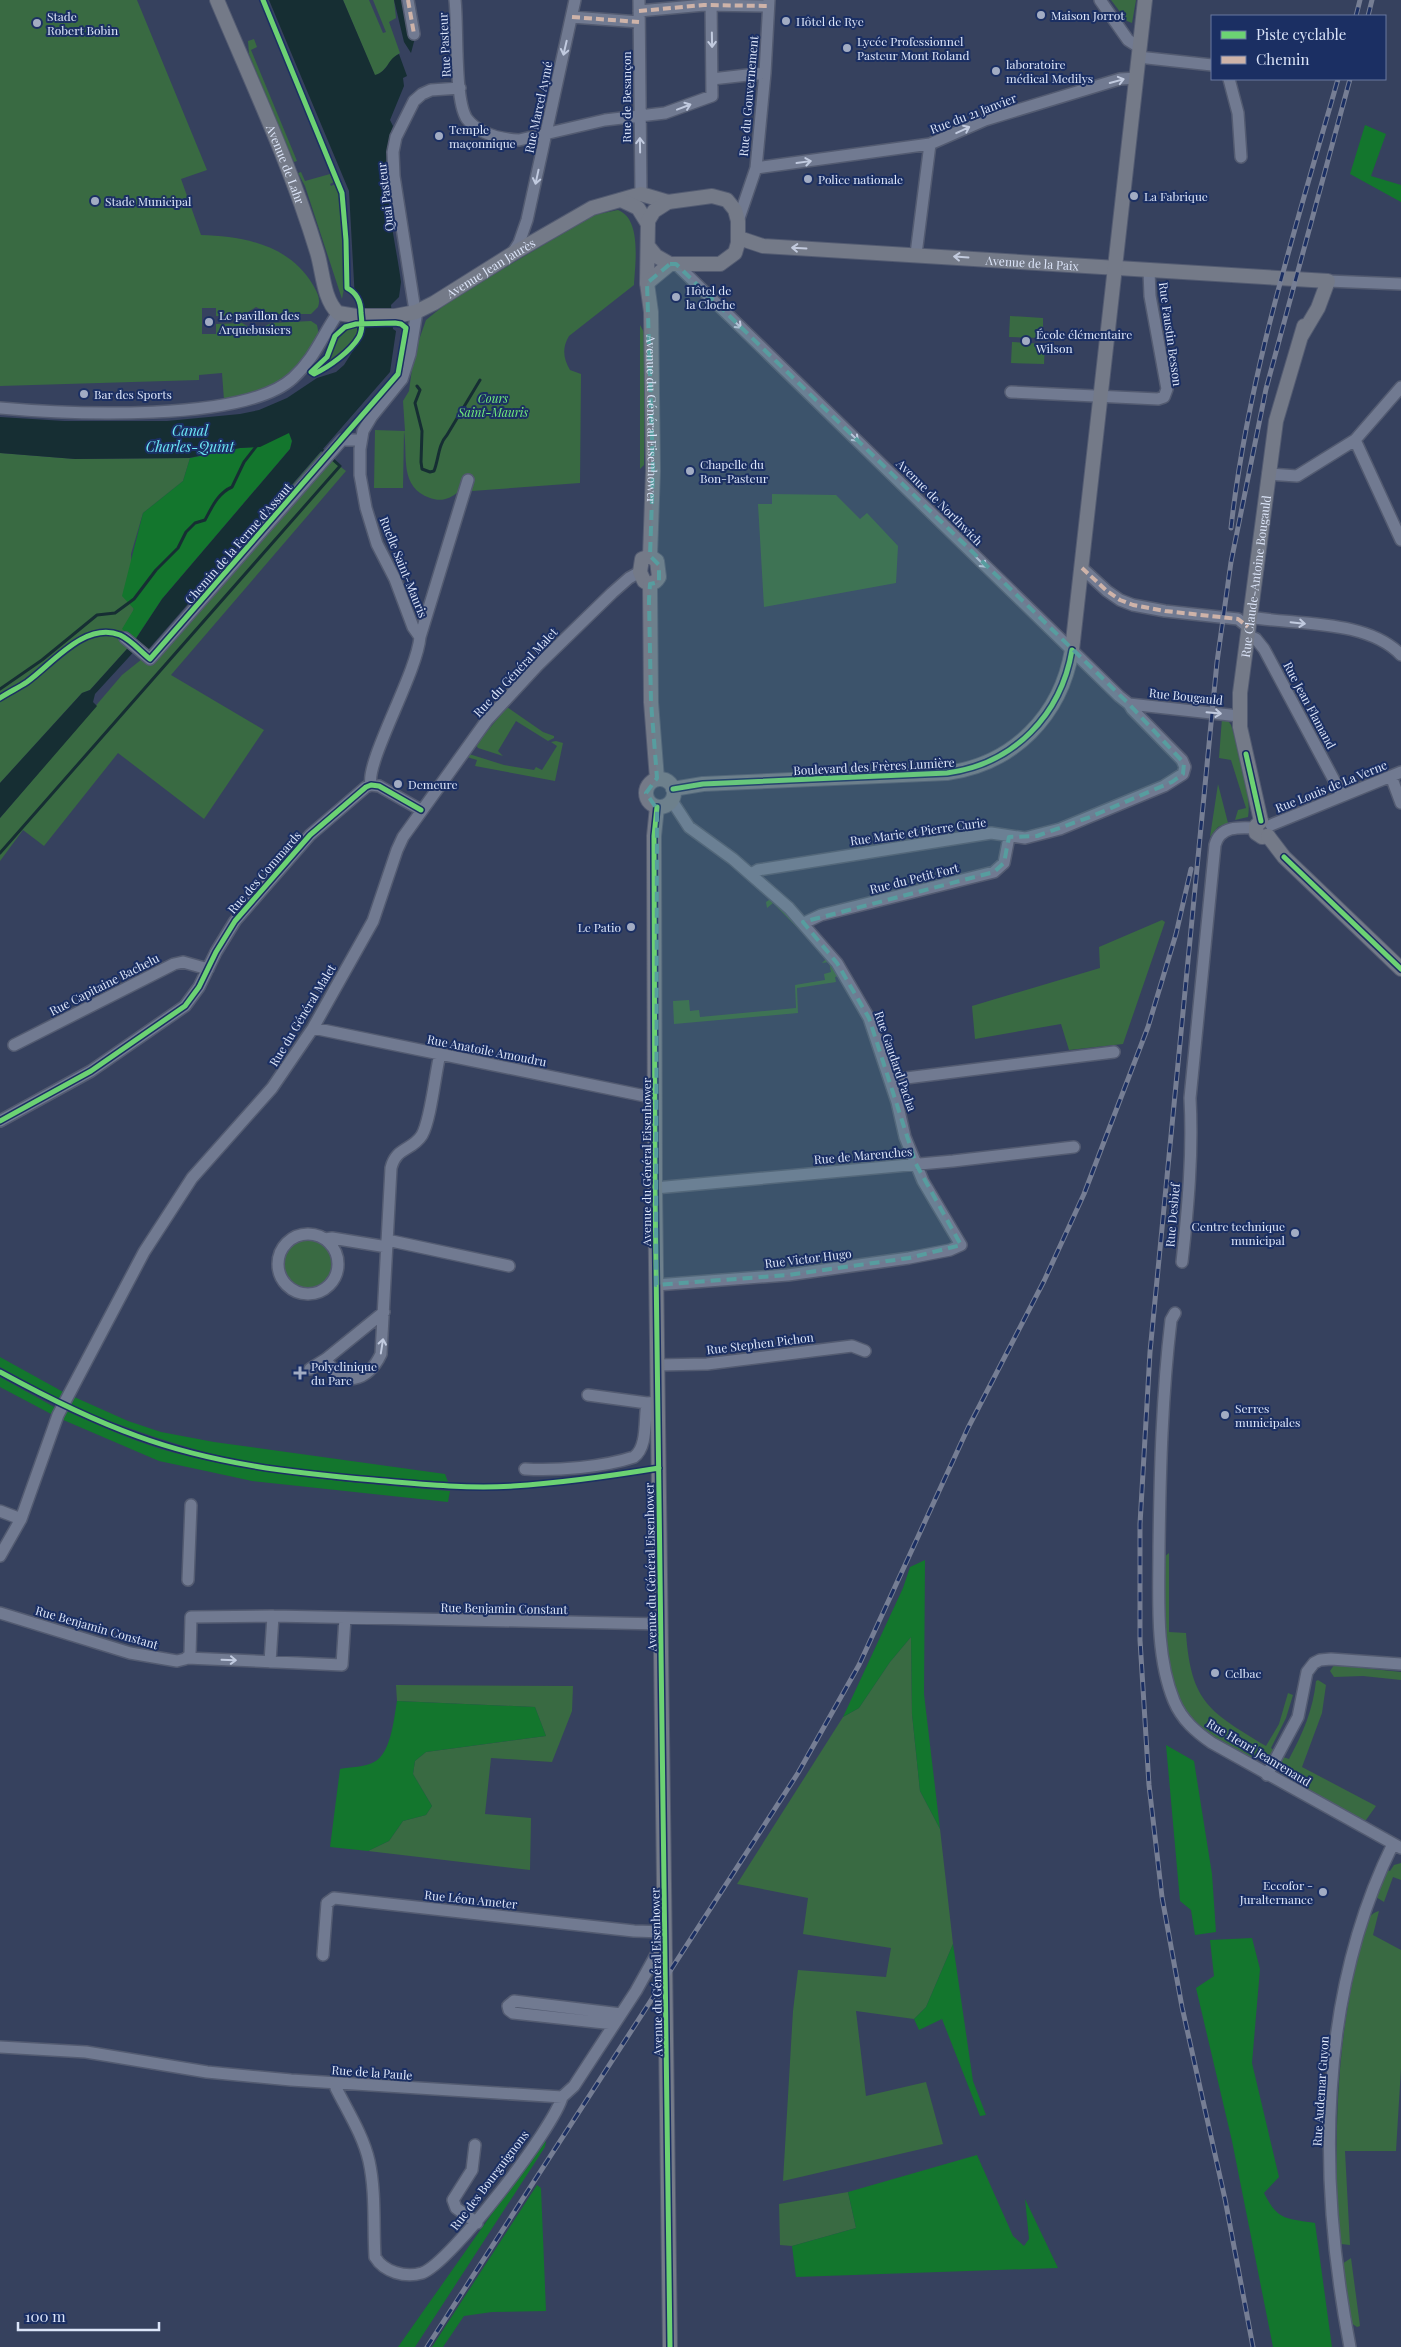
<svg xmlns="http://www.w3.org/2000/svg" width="1401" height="2347" viewBox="0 0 1401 2347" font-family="'Playfair Display',serif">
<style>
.green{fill:#396a42}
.forest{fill:#13762d}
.water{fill:#162e33}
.pier{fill:#36415e}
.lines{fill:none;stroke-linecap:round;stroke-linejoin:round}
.stream{stroke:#162e33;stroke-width:3}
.minor-casing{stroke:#535b71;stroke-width:14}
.major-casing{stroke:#535b71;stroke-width:16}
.minor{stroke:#717a91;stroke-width:11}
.major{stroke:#747a88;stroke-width:14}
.rail-casing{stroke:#767e94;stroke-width:5}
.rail{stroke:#1b2f63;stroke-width:3;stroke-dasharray:9;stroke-linecap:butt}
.quiet{stroke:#ceb3a9;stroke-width:4;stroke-dasharray:8 4;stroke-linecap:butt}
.cycleway-casing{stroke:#1b2f63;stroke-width:8}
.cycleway{stroke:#6cd273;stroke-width:5}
.oneway{stroke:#c1cadf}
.oneway2{stroke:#c2cadd}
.marked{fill:#579d9f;fill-opacity:0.2;stroke:#579d9f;stroke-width:4;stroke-dasharray:10 6;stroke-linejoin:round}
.poi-dot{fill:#a2acc3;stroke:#1b2f63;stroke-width:2}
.labels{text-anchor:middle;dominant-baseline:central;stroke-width:4;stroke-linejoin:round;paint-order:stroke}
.poi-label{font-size:12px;fill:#dce5f9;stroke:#1b2f63;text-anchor:start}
.street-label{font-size:12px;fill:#dce5f9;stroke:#1b2f63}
.park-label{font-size:12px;font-style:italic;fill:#72ea7b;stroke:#1b2f63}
.water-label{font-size:14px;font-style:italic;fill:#6ce7f5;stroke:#1b2f63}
</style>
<rect width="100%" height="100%" fill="#36415e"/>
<path class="green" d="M0,0H137L207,170L181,179L201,235C243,236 290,245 313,285C317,292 321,299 318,307L311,314H270L256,307L242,316H216V308H202V334H216V324L242,323L256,331L271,323L311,321L317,325L319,335L297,370L263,392L224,400L222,373L199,375V380L0,386Z
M343,0H369L383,33L386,32L373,0H394L396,18L389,22L400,53C389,59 387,71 375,76Z
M1111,0H1136L1132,23L1127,21Z
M254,39L257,47L251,50L297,161L294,162L249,54L248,41Z
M301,172L305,181L330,174L334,182L330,184L331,186L335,184L339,192C347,225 349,267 342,299L305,186L298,173Z
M618,210C642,219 635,264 634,285L569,336C562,348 563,358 570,370L581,374L580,483L458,492C450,499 441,502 430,498C399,487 408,457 404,431L403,488H374L375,430L405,431L403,401L409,391L414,354L426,320L452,299L594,215Z
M1010,316L1043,318V338L1009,337Z
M640,325L645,334L644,465L640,469Z
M357,327V336L329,364L326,360C338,347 336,329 357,327Z
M1012,342L1045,344L1044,364L1011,363Z
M321,452L346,471L171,675L264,730L204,819L118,753L44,846L23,830L0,861V818L122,675L142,659Z
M0,453L75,459L190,458L183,481L143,513L131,554L135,640L90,690L82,693L0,783Z
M772,494L836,495L860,519L867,513L898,546L896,583L764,607L758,504H772Z
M507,707L543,732L554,736V738L548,741L516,721L498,751L503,756L478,748L476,745Z
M1222,718L1227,719L1231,725C1238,746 1252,795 1248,817L1235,820L1238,810L1246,808L1231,760L1219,758Z
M556,741L563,743L555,781L475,766L477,760L467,757L469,754L504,765L534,770L536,767L542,770L557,746L551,742Z
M1218,784L1228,823L1218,827L1210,837Z
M772,898L825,953L840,976L835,977L836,982L797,988L798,1013L674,1024L673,1001L689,1000L690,1011L699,1010L700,1017L796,1008L795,985L825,980L824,974L831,972L829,962L822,963L827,958L773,903L767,908L766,902Z
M1162,920L1165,922L1123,1044L1069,1050L1061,1024L975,1039L972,1006L1100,968L1099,947Z
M278 1264a30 30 0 1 1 60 0a30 30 0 1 1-60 0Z
M1169,1553V1632L1186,1633C1191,1703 1210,1712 1266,1746L1279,1724L1288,1693L1293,1695L1286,1718L1271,1748L1275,1751C1262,1764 1252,1759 1238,1752C1220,1743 1198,1730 1186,1714C1158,1673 1165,1604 1164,1557Z
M911,1637L912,1714L920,1791L940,1829L953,1944L926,2007L914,2019L856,2011L866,2096L926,2082L943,2144L783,2181L793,2011L798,1970L886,1977L891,1948L803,1934L808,1898L737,1884L843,1717L859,1708L890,1662Z
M1334,1665L1401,1672V1680L1363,1676L1334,1677L1330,1671Z
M1318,1680L1326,1685L1322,1713L1302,1767L1376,1806L1366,1820H1363L1283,1777C1278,1770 1279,1764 1283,1757L1289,1759C1303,1733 1313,1710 1316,1681Z
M396,1685L573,1686L572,1711L552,1762L491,1758L485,1814L531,1818L530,1870L368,1851L389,1841L403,1821L426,1815L432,1806L413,1774L415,1761L426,1752L546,1736L535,1707L397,1701Z
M1401,1863V1880L1393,1877L1384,1902L1376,1897L1385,1869L1390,1871L1394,1865Z
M1379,1911L1373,1935L1401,1950V2068L1396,2151H1345L1350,2245L1341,2244L1338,2236C1335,2141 1335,2049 1358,1957C1361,1942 1362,1915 1379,1911Z
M848,2192L856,2228L792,2246L780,2245L779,2204Z
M1351,2258L1360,2326L1357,2327L1351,2323L1342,2264Z"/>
<path class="forest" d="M1365,125L1386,134L1371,176L1401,185V202L1350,174Z
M289,432L292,441L290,449L162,599L135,640L122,629L134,609L122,596L143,513L183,481L190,458L240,448L260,446Z
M0,1357L65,1393L62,1401L0,1367Z
M0,1377L56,1408L53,1415L0,1387Z
M72,1396L128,1421L161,1432L214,1442L445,1474L448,1482C382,1477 314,1475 248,1462C186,1450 127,1428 68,1405Z
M64,1410C100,1426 137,1443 175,1453C265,1476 358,1483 450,1491L448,1502L252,1481L206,1471L159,1461L61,1419Z
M925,1560L924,1694L940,1829L920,1791L912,1714L911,1637L890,1662L859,1708L843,1717L903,1588L910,1567Z
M397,1701L535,1707L546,1736L426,1752L415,1761L413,1774L432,1806L426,1815L403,1821L389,1841L368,1851L330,1847L340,1769C350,1767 365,1767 374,1762C391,1754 394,1718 397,1701Z
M1166,1745L1194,1761L1212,1874L1216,1932L1195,1935L1191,1910L1180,1901Z
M1252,1938L1260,1969L1252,2063L1279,2177L1264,2193C1278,2221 1286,2218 1315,2223L1332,2347H1273L1232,2141L1196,1988L1214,1976L1210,1940Z
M953,1944L973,2081L986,2115L980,2116L942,2019L919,2030L914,2019L926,2007Z
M546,2141L545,2147L415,2347H398L541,2144Z
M977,2155L1013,2236L1024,2246L1029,2239L1025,2199L1058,2268L796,2277L792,2246L856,2228L848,2192Z
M537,2185L541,2188L546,2311L492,2312L464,2316L443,2347H432Z"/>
<path class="water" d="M269,0H343L375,75C389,71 387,59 399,54L407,76L403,78L404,86L390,120L393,126C377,168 395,237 401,282L399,297L391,305L393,329L396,331L390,372L147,651L140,645L95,694L93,702L97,706L0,818V783L82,693L90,690L135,640L162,599L290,449L292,441L289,433L260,447L240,448L189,458L75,459L0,453V417L64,421H167L240,414L259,410L287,398L317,378L336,372L344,365L361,338L362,334L357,332V302L355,300L349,191Z
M394,0H406L416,34L411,53L404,42Z"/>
<path class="pier" d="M353,290L360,296L364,309H393L395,325L364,326L361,338L349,350L359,337L360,327L356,326V310L359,309V307L356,298L352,294Z"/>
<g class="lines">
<path class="stream" d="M417,386L420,390L415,403L422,431L421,462L422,469L430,472L434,471C439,458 438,445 447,435L480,380
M0,689L42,660L97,615L115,613L134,599L156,570L178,548L186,532L195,523L205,520C212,507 218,493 232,487L244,462L258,444
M0,853L340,466L320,448"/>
<defs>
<path id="minor" d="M408,0L414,34
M455,0C458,24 454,101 467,119C479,134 501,139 519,140L605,120L665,113L712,96L711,0
M639,0L641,194
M1100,0L1128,40L1139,47
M639,11L704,5L768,6
M572,17L639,22
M1138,57L1212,65
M712,79L765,73
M1229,79L1238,113L1241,157
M756,168L930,144L985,120L1120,79L1137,78
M738,221L756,168L765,73L769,0
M512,254L519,243L527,220L575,0
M916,254L930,144
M676,264L1119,696L1129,704L1132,709L1182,760L1185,767L1183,774L1164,786L1060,829L1025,838L991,833L758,870L751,874
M1328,281L1401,284
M1011,392L1158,399L1164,397L1167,389L1150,296L1149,271
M0,408C66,414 244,423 293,378C315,358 322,336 338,313
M1355,440L1401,540
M1268,474L1297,476L1355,440L1401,387
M1082,568L1107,591L1120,600L1133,605L1165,611L1238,619L1248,627
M1249,617C1295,625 1367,619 1401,655
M1247,635L1256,639L1264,649L1342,795
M420,637L468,480
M125,638L150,659L342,440H361
M1129,704L1239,716
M1391,776L1401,803
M371,785C365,762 417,673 420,637L413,627L395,579L377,544L366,508L360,475V449L363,431L372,416L402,379L410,354L416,317L394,176L393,152L396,137L414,101L422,94L431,90L460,88
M1271,825L1401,772
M804,923L821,915L994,872L1004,863L1009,837
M313,1028L655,1098
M14,1045L174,964L183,962L208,969
M890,1080L1114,1052
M0,1121L91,1071L185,1006L199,987L216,952L235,921L310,835L366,787L371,785L379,786L421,810
M655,1188L953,1161L1074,1147
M278 1264a30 30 0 1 1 60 0a30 30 0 1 1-60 0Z
M325,1239L332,1238L387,1247
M387,1240L509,1266
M1182,1262C1188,1208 1193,1153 1190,1098L1215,845C1220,826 1239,827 1255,828
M656,1285L788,1275L909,1258L950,1250L961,1245L923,1181L905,1137L897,1102L869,1018L837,963L789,908L733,859L689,827L672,801
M1175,1313L1171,1320C1162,1395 1160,1471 1159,1547C1159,1597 1155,1655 1174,1701C1182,1720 1196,1732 1212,1743L1401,1848
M326,1359C342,1389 368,1382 381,1354L391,1168C396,1147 412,1151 422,1135C431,1119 435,1074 440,1054
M657,1365L707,1364L852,1346L865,1351
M310,1369L326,1359L384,1312
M588,1395L647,1403
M525,1469C557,1471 604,1467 634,1457C648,1447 644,1419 647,1403L658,1402
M0,1511L21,1519
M0,1556L21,1519L58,1415L144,1252L192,1178L272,1088L313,1028L373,921L397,850L403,837L487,720L538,665L612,593L629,578L640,572
M188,1580L191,1505
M0,1613L130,1653L177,1661L185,1659L190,1655L191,1617L273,1616L661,1624
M187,1658L342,1665L345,1618
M270,1662L273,1616
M1267,1775L1298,1717L1307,1672L1314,1663L1320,1660L1331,1659L1401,1664
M323,1955L327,1903L334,1898L634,1931L665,1932
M614,2024L513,2013L509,2010L508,2006L514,2001L621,2014
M0,2047L86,2052L207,2072L291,2080L562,2097L574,2086L636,1991L656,1955L666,1952
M337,2083L336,2088C348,2112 363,2135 369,2161C376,2193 373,2226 375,2257C384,2272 405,2278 422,2273C450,2264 555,2126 562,2097
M475,2145L472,2170L453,2200L456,2208L477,2223
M1350,2347C1318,2182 1317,1998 1393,1844"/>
<g id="major">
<path id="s1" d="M217,0C252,83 291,166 317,252C323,271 323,299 338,313L356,316H395L416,312L434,303L512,254L592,208L641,194L668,202"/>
<path d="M621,200L638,208L648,224"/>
<path id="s2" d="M739,238L763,246L1328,281L1318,308L1302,335"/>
<path id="s3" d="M648,246L656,256L670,264H720L735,253L738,243V221L735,210L727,200L712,196L668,202L654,211L648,221L647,283L651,312L653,471L650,556"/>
<path d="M647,283L670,264"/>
<path d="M650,556L657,561L659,577C655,584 649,585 644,581L640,572L642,559Z"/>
<path d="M650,584L651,702L657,779"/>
<circle cx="660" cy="793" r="14"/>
<path d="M673,789L703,784L947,773C1014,764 1061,715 1072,650L1145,0"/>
<path d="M657,807L654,836L655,1188L670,2347"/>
<path id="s4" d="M1261,821L1240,727V693L1276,421L1304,326"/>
<path d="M1261,821L1256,826V833L1262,837L1268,836"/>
<path d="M1268,836L1284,857L1401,969"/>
</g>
</defs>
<use href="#minor" class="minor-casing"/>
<use href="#major" class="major-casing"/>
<use href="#minor" class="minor"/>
<use href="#major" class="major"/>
<defs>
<path id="rail" d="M1356,16L1360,0
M1368,16L1372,0
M1231,528C1248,375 1296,227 1338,79
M427,2347L798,1773L859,1665L968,1428L1044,1281L1084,1194L1148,1027L1176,934L1191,869
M1253,2347L1225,2199L1182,2007L1162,1897L1149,1785L1140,1640V1524L1150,1352L1217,662L1231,562L1266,389L1350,79"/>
</defs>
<use href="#rail" class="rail-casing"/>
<use href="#rail" class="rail"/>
<path class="quiet" d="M408,0L414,34
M639,11L704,5L768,6
M572,17L639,22
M1082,568L1107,591L1120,600L1133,605L1165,611L1238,619L1248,627"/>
<defs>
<path id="cycleway" d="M0,698C9,692 18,688 27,682C52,664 85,621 120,635C131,640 140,651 150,659L398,374L406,328L401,324L395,323L356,324L345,327L335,336L327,357L311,372L314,374C329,367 351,351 359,337C363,330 362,321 361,313C361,302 357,293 347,288L346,240L342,193L263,0
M1246,754L1261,821
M673,789L703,784L947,773C1014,764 1061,715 1072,650
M657,807L654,836L655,1188L670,2347
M1284,857L1401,969
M0,1121L91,1071L185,1006L199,987L216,952L235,921L310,835L366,787L371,785L379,786L421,810
M0,1372C44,1396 89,1419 137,1436C213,1464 293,1473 374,1480C419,1484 467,1489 513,1486C562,1483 610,1476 659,1468"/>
</defs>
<use href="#cycleway" class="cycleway-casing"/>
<use href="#cycleway" class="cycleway"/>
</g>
<defs><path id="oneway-shaft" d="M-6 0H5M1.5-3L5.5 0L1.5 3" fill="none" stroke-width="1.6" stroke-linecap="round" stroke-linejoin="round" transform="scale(1.25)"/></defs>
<g class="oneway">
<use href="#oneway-shaft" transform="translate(712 40) rotate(89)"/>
<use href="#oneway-shaft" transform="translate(565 48) rotate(103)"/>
<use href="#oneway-shaft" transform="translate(1117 81) rotate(-15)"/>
<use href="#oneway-shaft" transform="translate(684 107) rotate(-21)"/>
<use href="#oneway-shaft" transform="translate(963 130) rotate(-25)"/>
<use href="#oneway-shaft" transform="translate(640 145) rotate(-91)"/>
<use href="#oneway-shaft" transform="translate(804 162) rotate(-8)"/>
<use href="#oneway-shaft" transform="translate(537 177) rotate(102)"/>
<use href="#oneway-shaft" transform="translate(736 323) rotate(44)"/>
<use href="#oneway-shaft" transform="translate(853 436) rotate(44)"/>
<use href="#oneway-shaft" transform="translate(981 562) rotate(45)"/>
<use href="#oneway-shaft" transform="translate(1298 623) rotate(6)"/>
<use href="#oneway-shaft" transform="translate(1214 713) rotate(5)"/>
<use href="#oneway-shaft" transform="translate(382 1346) rotate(-81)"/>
<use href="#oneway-shaft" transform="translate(229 1660) rotate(2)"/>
</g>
<g class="oneway2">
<use href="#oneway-shaft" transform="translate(799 248) rotate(-177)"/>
<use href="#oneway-shaft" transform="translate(961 257) rotate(-176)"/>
</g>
<path class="marked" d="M670,264H676L1129,704L1184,763L1183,774L1172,782L1090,817L1037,836L1009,837L1004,863L994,872L803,922L837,963L869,1018L916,1164L961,1245L909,1258L788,1275L656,1285L657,809L646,793L657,778L651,702L649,600L650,584L659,582V565L650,556L653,471L647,283Z"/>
<g class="poi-dot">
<circle cx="1041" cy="15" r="5"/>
<circle cx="786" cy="21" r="5"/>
<circle cx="37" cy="23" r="5"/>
<circle cx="847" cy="48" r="5"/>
<circle cx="996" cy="71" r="5"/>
<circle cx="439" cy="136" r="5"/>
<circle cx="808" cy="179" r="5"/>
<circle cx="1134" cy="196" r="5"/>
<circle cx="95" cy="201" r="5"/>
<circle cx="676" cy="297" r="5"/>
<circle cx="209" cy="322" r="5"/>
<circle cx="1026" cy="341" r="5"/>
<circle cx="84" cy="394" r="5"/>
<circle cx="690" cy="471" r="5"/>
<circle cx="398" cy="784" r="5"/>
<circle cx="631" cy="927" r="5"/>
<circle cx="1295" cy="1233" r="5"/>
<path d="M297.5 1365.5h5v5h5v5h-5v5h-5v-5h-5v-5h5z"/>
<circle cx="1225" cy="1415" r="5"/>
<circle cx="1215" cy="1673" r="5"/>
<circle cx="1323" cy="1892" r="5"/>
</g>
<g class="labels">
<g class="poi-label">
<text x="1051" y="15">Maison Jorrot</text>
<text x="47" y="16">Stade<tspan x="47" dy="14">Robert Bobin</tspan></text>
<text x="796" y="21">Hôtel de Rye</text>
<text x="857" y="41">Lycée Professionnel<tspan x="857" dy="14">Pasteur Mont Roland</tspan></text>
<text x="1006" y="64">laboratoire<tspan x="1006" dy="14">médical Medilys</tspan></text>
<text x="449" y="129">Temple<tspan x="449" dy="14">maçonnique</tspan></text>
<text x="818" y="179">Police nationale</text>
<text x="1144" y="196">La Fabrique</text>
<text x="105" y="201">Stade Municipal</text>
<text x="686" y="290">Hôtel de<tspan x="686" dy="14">la Cloche</tspan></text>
<text x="219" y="315">Le pavillon des<tspan x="219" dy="14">Arquebusiers</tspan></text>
<text x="1036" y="334">École élémentaire<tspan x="1036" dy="14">Wilson</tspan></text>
<text x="94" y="394">Bar des Sports</text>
<text x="700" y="464">Chapelle du<tspan x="700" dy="14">Bon-Pasteur</tspan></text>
<text x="408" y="784">Demeure</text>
<text x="621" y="927" text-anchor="end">Le Patio</text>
<text x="1285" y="1226" text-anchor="end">Centre technique<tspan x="1285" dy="14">municipal</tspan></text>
<text x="311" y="1366">Polyclinique<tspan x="311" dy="14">du Parc</tspan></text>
<text x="1235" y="1408">Serres<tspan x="1235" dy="14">municipales</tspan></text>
<text x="1225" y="1673">Celbac</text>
<text x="1313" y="1885" text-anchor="end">Eccofor -<tspan x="1313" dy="14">Juralternance</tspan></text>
</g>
<g class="street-label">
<text transform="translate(444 45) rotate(-93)">Rue Pasteur</text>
<text transform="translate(748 96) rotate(-85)">Rue du Gouvernement</text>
<text transform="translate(626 97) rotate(-90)">Rue de Besançon</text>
<text transform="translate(538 107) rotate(-78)">Rue Marcel Aymé</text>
<text transform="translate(973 113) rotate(-21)">Rue du 21 Janvier</text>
<text stroke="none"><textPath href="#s1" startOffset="178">Avenue de Lahr</textPath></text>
<text transform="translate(385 197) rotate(-97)">Quai Pasteur</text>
<text stroke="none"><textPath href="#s2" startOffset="295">Avenue de la Paix</textPath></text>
<text stroke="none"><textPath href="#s1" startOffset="502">Avenue Jean Jaurès</textPath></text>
<text transform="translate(1171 334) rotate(82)">Rue Faustin Besson</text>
<text stroke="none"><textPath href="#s3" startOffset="441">Avenue du Général Eisenhower</textPath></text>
<text transform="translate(940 502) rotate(45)">Avenue de Northwich</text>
<text transform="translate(238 543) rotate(-49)">Chemin de la Ferme d'Assaut</text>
<text transform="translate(404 567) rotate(68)">Ruelle Saint-Mauris</text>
<text stroke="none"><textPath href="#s4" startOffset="248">Rue Claude-Antoine Bougauld</textPath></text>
<text transform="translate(515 672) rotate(-47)">Rue du Général Malet</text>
<text transform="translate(1186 696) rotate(6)">Rue Bougauld</text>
<text transform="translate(1310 705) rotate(62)">Rue Jean Flamand</text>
<text transform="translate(874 766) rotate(-3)">Boulevard des Frères Lumière</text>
<text transform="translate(1331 786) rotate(-22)">Rue Louis de La Verne</text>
<text transform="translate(918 831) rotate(-8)">Rue Marie et Pierre Curie</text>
<text transform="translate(264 872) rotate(-49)">Rue des Commards</text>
<text transform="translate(914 878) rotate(-14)">Rue du Petit Fort</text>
<text transform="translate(104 984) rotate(-27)">Rue Capitaine Bachelu</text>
<text transform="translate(302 1015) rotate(-59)">Rue du Général Malet</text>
<text transform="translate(487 1050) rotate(11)">Rue Anatoile Amoudru</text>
<text transform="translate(896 1061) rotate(71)">Rue Gaudard Pacha</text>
<text transform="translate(863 1155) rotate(-5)">Rue de Marenches</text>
<text transform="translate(646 1162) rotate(-90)">Avenue du Général Eisenhower</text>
<text transform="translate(1172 1215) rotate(-85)">Rue Desbief</text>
<text transform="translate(808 1258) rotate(-7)">Rue Victor Hugo</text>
<text transform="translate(760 1343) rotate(-7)">Rue Stephen Pichon</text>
<text transform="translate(650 1567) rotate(-91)">Avenue du Général Eisenhower</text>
<text transform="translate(504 1608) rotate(1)">Rue Benjamin Constant</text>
<text transform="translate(97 1627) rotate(16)">Rue Benjamin Constant</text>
<text transform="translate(1259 1752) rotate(31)">Rue Henri Jeanrenaud</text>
<text transform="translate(471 1899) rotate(6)">Rue Léon Ameter</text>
<text transform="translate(656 1972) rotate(-91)">Avenue du Général Eisenhower</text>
<text transform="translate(372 2072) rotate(4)">Rue de la Paule</text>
<text transform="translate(1320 2091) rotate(-86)">Rue Audemar Guyon</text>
<text transform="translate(489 2180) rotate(-53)">Rue des Bourguignons</text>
</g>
<g class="park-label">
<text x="493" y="398">Cours<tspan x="493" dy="14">Saint-Mauris</tspan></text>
</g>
<g class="water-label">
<text x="190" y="430">Canal<tspan x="190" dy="16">Charles-Quint</tspan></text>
</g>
</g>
<rect x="1211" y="15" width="175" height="65" fill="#1b2f63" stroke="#68789f"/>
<rect x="1221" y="31" width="25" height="8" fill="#6cd273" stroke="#68789f"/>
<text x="1256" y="40" font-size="15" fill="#dce5f9">Piste cyclable</text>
<rect x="1221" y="56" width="25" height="8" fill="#ceb3a9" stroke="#68789f"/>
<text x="1256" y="65" font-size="15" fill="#dce5f9">Chemin</text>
<path d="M18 2322v8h141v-8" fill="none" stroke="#dce5f9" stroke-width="2.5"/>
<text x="25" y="2322" font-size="15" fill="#dce5f9" stroke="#1b2f63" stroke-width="4" paint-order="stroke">100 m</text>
</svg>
